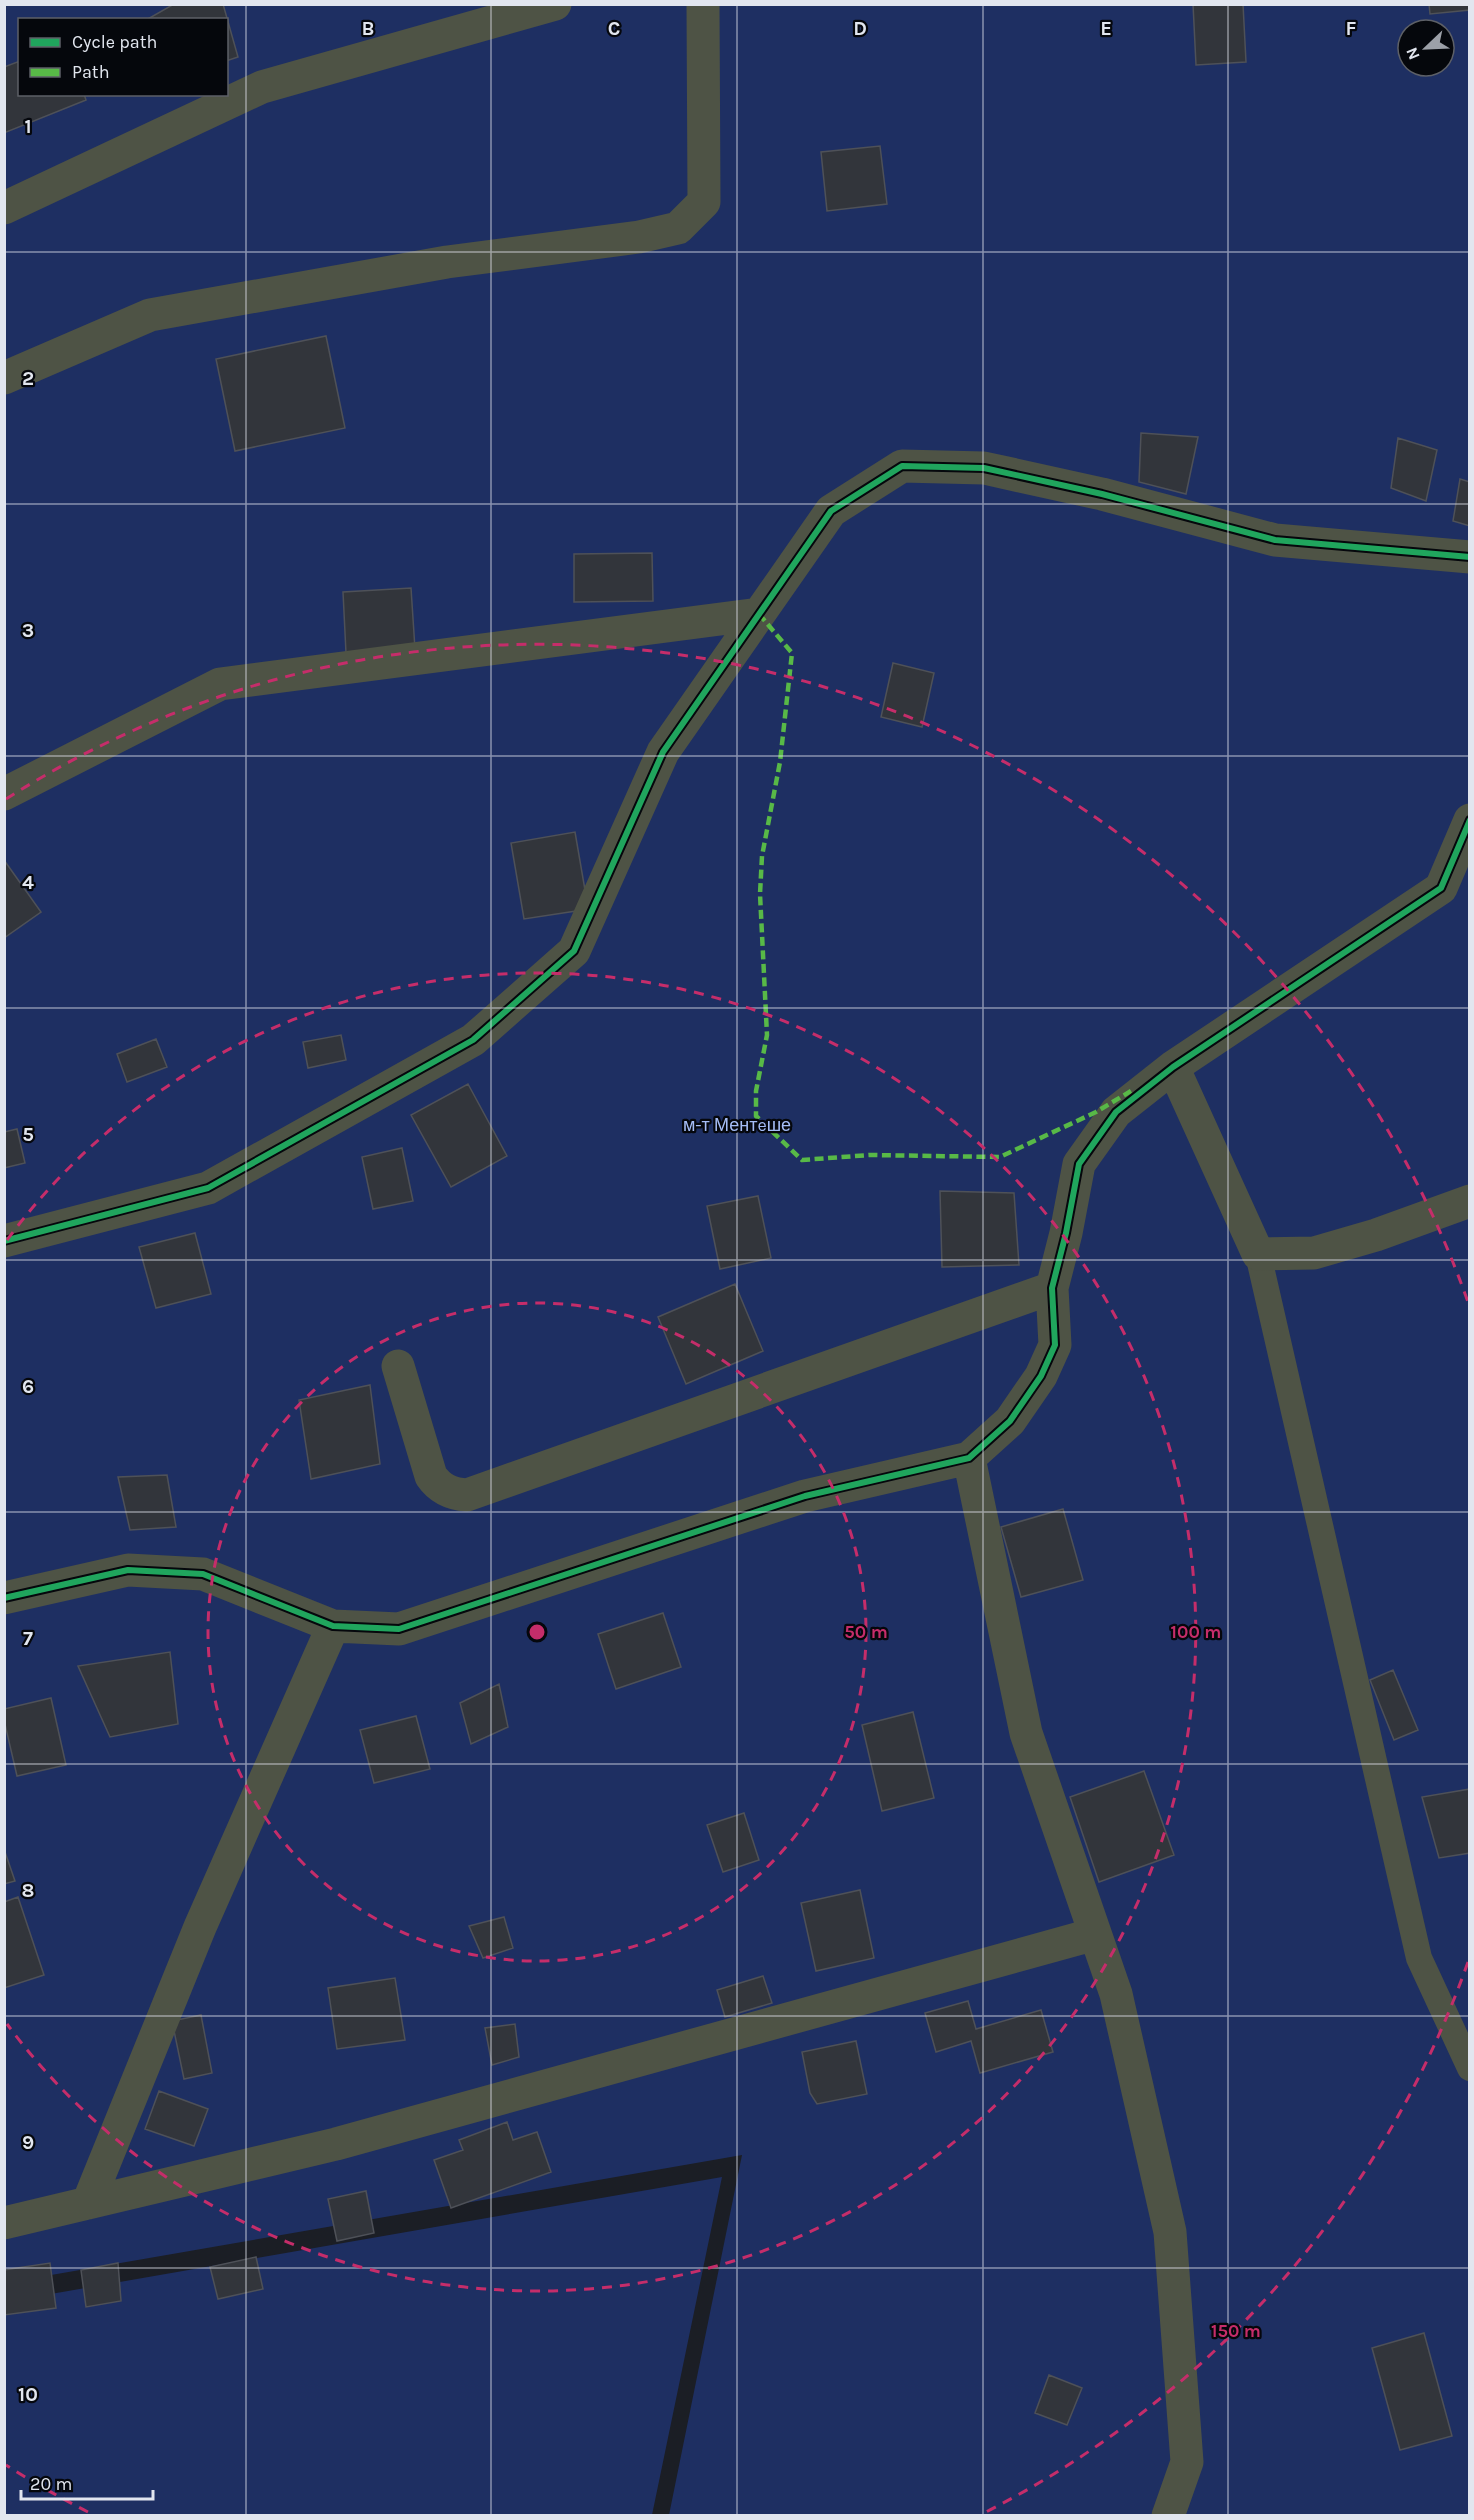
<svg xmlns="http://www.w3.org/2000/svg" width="1474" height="2520" viewBox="0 0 1474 2520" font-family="Karla,sans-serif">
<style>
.green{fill:#1e2f62;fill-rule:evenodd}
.building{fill:#32353b;stroke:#4e5158;stroke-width:1.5}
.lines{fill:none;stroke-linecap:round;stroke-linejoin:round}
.service{stroke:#4e5345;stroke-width:26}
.minor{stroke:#4e5345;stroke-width:33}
.quiet{stroke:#58b947;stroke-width:4.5;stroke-dasharray:9 4.5;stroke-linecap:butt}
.cycleway-casing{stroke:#05070c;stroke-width:10}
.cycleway{stroke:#20a55d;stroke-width:6}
.grid{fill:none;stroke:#e2e6ef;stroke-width:1.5;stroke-opacity:0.55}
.ring{fill:none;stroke:#c52d6a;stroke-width:3;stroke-dasharray:10 8}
.labels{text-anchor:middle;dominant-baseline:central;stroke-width:4.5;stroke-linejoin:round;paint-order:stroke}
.park-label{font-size:18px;fill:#a5bdf6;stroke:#05070c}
.grid-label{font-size:20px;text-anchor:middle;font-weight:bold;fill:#e2e6ef;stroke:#05070c;stroke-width:4.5;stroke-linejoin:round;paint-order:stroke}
.centre{fill:#c52d6a;stroke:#05070c;stroke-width:3}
.ring-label{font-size:18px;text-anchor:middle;font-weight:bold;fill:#c52d6a;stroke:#05070c;stroke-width:4.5;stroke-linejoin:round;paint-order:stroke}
</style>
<rect width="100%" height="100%" fill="#1b1e25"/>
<path class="green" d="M5,5H1469V2515H669L742,2155L5,2283ZM20,20H226V94H20ZM1408,30H1444V66H1408Z
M722,2177L652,2515L5,2516V2302Z"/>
<path class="building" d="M174,4H223L238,57L226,61V20H146Z
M1193,4H1243L1246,62L1196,65Z
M1429,4H1470V10L1430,14Z
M20,61V94H84L86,100L4,133V67Z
M880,146L887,204L827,211L821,152Z
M326,336L345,428L235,451L216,359Z
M1141,433L1198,437L1186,494L1139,482Z
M1398,438L1437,450L1426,501L1391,488Z
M1460,479L1470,482V526L1453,521Z
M652,553L653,601L574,602V554Z
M411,588L415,649L346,653L343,592Z
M893,663L934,673L922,727L881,717Z
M575,832L585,890L576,911L524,919L511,843Z
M4,860L41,912L4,938Z
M341,1035L346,1060L308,1068L303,1042Z
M156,1039L167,1067L127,1082L117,1054Z
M468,1084L507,1156L451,1187L411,1115Z
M17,1129L25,1163L4,1168V1132Z
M402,1148L413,1201L373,1209L362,1157Z
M940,1191L1014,1193L1019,1265L942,1267Z
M758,1196L771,1258L720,1269L707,1206Z
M195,1233L211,1294L156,1308L139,1247Z
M735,1284L763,1351L686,1384L658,1317Z
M370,1385L380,1464L311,1479L299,1400Z
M167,1475L176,1527L130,1530L118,1477Z
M1063,1509L1083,1580L1021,1597L1001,1527Z
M663,1613L681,1667L616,1689L598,1634Z
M170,1652L178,1724L110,1737L78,1666Z
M1393,1670L1418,1730L1394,1740L1370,1680Z
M499,1684L508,1727L471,1744L460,1703Z
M51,1698L66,1765L17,1776L4,1720V1709Z
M913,1712L934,1798L882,1811L862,1725Z
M416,1716L430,1769L374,1783L360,1730Z
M1144,1771L1174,1855L1099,1882L1070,1797Z
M1470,1789V1853L1439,1858L1422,1797Z
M744,1813L759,1860L723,1872L707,1825Z
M4,1849L15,1881L4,1884Z
M860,1890L874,1958L816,1971L801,1903Z
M18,1897L44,1975L4,1988V1902Z
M504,1917L513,1948L483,1958L469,1926Z
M763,1976L772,2003L725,2017L717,1990Z
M395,1978L405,2040L337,2049L328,1988Z
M968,2001L976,2029L1041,2010L1053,2052L980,2073L971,2041L936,2052L925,2013Z
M201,2015L212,2073L184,2079L172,2021Z
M515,2024L519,2057L492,2065L485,2028Z
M856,2041L867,2094L817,2104L810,2093L802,2052Z
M159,2091L208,2109L194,2146L145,2129Z
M507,2122L513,2140L537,2132L551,2172L451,2208L434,2160L463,2150L459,2140Z
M366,2191L374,2233L337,2241L328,2199Z
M256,2257L263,2289L218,2299L210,2267Z
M50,2263L56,2308L4,2315V2270Z
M118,2263L121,2301L86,2307L81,2270Z
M1424,2333L1452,2436L1400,2450L1372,2348Z
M1049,2375L1082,2388L1067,2425L1035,2413Z"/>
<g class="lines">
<path class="service" d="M1258,1254L1419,1958L1470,2068"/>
<path class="minor" d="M4,208L262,87L555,4
M4,378L150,315L447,262L639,237L678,228L704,202L703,4
M4,794L220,684L759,614
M1173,1067L1258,1254L1314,1253L1376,1235L1470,1201
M4,1241L208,1188L473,1040L574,951L663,752L831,511L902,466L984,468L1102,494L1275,540L1470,557
M398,1366L431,1476C440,1489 451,1494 467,1495L1052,1288
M969,1458L1026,1733L1116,1994L1170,2232L1187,2462L1168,2516
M4,1598L128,1570L203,1574L333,1626L399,1629L805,1496L969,1458L1010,1421L1041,1376L1055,1345L1052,1288L1066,1233L1079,1164L1116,1112L1173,1067L1441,888L1470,820
M88,2203L200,1927L333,1626
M4,2223L336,2144L1095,1934"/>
<path class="quiet" d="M759,614L792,653L780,762L762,856L760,894L767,1035L756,1091V1116L802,1160L870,1155L1000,1157L1096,1112L1131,1091"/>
<defs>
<path id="cycleway" d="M4,1241L208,1188L473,1040L574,951L663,752L831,511L902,466L984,468L1102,494L1275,540L1470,557
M4,1598L128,1570L203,1574L333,1626L399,1629L805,1496L969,1458L1010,1421L1041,1376L1055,1345L1052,1288L1066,1233L1079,1164L1116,1112L1173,1067L1441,888L1470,820"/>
</defs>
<use href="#cycleway" class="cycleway-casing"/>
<use href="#cycleway" class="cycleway"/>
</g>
<path class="grid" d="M246,4V2516M491,4V2516M737,4V2516M983,4V2516M1228,4V2516M4,252H1470M4,504H1470M4,756H1470M4,1008H1470M4,1260H1470M4,1512H1470M4,1764H1470M4,2016H1470M4,2268H1470"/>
<g class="ring">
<circle cx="537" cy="1632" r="329"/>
<path d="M7 1240A659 659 0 1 1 7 2024"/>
<path d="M1468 1962A988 988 0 0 1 986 2512M88 2512A988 988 0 0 1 6 2465M6 799A988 988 0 0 1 1468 1302"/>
</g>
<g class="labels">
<g class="park-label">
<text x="737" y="1125">м-т Ментeше</text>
</g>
</g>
<g class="grid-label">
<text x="368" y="35">B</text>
<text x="614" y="35">C</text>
<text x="860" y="35">D</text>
<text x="1106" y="35">E</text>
<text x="1351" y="35">F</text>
<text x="28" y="133">1</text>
<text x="28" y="385">2</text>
<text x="28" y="637">3</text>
<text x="28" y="889">4</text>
<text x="28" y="1141">5</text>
<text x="28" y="1393">6</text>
<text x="28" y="1645">7</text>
<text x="28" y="1897">8</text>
<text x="28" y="2149">9</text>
<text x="28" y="2401">10</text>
</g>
<circle cx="537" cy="1632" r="9" class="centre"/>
<g class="ring-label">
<text x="866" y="1638">50 m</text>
<text x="1196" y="1638">100 m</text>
<text x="1236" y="2337">150 m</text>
</g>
<rect width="1474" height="2520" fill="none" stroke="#e2e6ef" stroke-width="12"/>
<rect x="18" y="18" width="210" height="78" fill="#05070c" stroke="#5d6067" stroke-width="1.5"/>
<rect x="30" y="38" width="30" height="9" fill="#20a55d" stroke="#5d6067" stroke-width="1.5"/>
<text x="72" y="48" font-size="18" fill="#e2e6ef">Cycle path</text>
<rect x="30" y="68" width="30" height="9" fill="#58b947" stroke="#5d6067" stroke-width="1.5"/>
<text x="72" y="78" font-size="18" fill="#e2e6ef">Path</text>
<g transform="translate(1426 48) rotate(247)"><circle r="28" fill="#05070c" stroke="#5d6067" stroke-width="1.5"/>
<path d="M0-4.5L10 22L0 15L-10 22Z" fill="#9ca0a8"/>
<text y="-9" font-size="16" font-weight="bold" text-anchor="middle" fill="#e2e6ef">N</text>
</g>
<path d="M21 2490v9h132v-9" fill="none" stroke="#e2e6ef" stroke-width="3"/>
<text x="30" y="2490" font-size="18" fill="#e2e6ef" stroke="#05070c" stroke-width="4.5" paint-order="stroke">20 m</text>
</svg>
